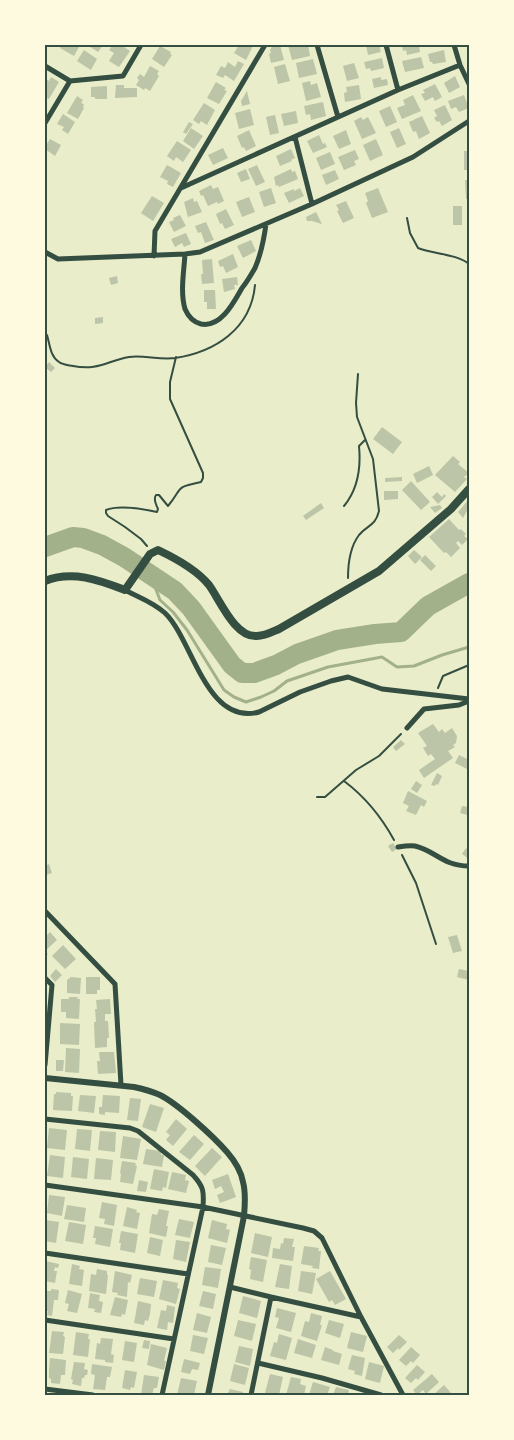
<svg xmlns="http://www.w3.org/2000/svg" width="514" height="1440" viewBox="0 0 514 1440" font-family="'Noto Sans',sans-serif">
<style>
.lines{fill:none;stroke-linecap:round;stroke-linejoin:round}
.stream{stroke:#a3b18a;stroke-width:3}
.river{stroke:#a3b18a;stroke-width:20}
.building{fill:#bcc5a7}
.path{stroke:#344e41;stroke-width:2}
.minor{stroke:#344e41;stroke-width:5}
.tertiary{stroke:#344e41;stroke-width:6}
.secondary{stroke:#344e41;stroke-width:8}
.neatline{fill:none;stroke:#344e41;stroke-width:2}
</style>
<rect width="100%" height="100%" fill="#e9edc9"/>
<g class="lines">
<path class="stream" d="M150,574L160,600L173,612L187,630L224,690L234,697L246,702L261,697L274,691L287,681L328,667L382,657L397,667L414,666L442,655L469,647"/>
<path class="river" d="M45,547L73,537L83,538L102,545L124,557L175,591L191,608L232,665L242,673H254L276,665L297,654L337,640L375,634L401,632L428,606L469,583"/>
</g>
<path class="building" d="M62,45H75L79,47L74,56L60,48Z
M87,45H103L98,52Z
M113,45H121L130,51L119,67L109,61L114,53L109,50Z
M239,45L253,46L246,60L234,53Z
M273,45H280L284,60L271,63L269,54L271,53L270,50Z
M288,45H308L310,56L292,60Z
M366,45H379L381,52L368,55Z
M402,45H419L420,52L407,55L406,50L403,51Z
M160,46L171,52L170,54L172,55L164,67L152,59Z
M84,50L97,59L91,70L77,61Z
M444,50L446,62L433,64L432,62H430L428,54Z
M421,57L424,68L405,72L402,61Z
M382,58L384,68L371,71L370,68L366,69L364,62Z
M313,59L317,74L299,78L296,63Z
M238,61L244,64L234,81L225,75L223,78L216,75L221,66L225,68L228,62L235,67Z
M354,63L359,78L347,81L343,66Z
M285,64L290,81L278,84L274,67Z
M150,66L159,71L157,74L159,76L150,91L145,88L144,90L136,85L139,80L137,78L140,74L144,77Z
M455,76L460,87L449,93L444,83Z
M51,77L59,82L49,99L45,97V80L46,79L49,81Z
M381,77V80L387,79L388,85L374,88L372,79Z
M310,81L311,85L317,83L321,97L306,101L302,83Z
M216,82L226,88L224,90L227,91L219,104L207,98Z
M435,84L442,97L435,101L433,97L425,101L421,94L425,93L423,90Z
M116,85H124V88H137V97L115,98Z
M359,85L361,99L345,102L344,93L347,92L346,87Z
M107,86V99H95V97H91V87Z
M247,91L250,104L242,106L241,101Z
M413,95L421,111L402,119L397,108L405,105L403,100Z
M464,95L469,108L459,112L456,107L451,109L448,101Z
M77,96L83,100L81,103L84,104L83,107L84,108L78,119L67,113Z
M323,102L326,116L311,120L310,114L306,115L304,106Z
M204,103L215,110L207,125L201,121L199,124L193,120Z
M445,105L452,120L442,126L439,121L437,122L434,118L437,116L434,110Z
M390,106L397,122L386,127L379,111Z
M250,109L254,125L239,129L235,113Z
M296,111L298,123L284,126L281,114Z
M63,114L75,122L68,134L62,130L64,127L57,124Z
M275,115L279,133L270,135L266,117Z
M422,116L430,133L419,139L416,131L413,132L409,122Z
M361,117L363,120L368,117L376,133L362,139L354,121Z
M189,122L193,124L186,134L183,132Z
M191,128L203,136L194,149L183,141Z
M399,128L406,144L397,148L390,132Z
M249,130L256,146L246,151L244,147L242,148L237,136Z
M346,130L351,144L339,149L333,136Z
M319,135L323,144L325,143L327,147L313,153L307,141Z
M50,139L61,145L55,156L45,149V147Z
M376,139L383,155L370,161L363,145Z
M177,141L191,150L183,162L176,157L174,161L167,156Z
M223,148L228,158L213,165L208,155Z
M291,149L295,158L291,160L292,161L280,166L276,156Z
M355,150L359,159L354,161L356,165L344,170L338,157Z
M464,151H469V170H464Z
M330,152L335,164L321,170L316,158Z
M167,165L181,173L173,187L167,184L168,181L160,177Z
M257,165L265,182L256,186L248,169Z
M246,169L250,179L241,182L237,173Z
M291,169L292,172L295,171L298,179L279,187L278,185L276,186L274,177Z
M335,170L339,179L326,185L322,175Z
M465,180H469V199H466Z
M211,185L213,189L218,187L224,201L218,204L217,202L208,206L203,195L201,196L199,191Z
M271,188L276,203L264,207L259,192Z
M300,188L304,196L289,203L284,193L294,189V191Z
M378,188L388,212L372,218L366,203L368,201L365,193Z
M152,196L164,203L153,221L141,213Z
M249,197L255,212L242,217L236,202Z
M193,198L194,202L197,201L202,212L188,217L184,202Z
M346,201L354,218L343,223L337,211L339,210L336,205Z
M453,206H462V225H453Z
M226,209L234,225L225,229L222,223L220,224L216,214Z
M316,212L322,224L312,221H307L306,217Z
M180,215L186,226L174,232L169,222L174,220L173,218Z
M206,222L214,240L205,243L201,232L198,233L195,226Z
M186,233L191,244L184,247L182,243L175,247L171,239Z
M251,240L256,251L243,258L237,246Z
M233,254L238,267L226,273L223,266L220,267L218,261Z
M212,259L214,283L202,284L201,274H203L202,260Z
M117,276L118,283L111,285L109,278Z
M237,277L238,285H234L235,289L224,292L222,279Z
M204,290H215L216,309H207V302H204Z
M103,317V323L95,324V318Z
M49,362L55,368L51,372L45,367Z
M382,427L402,442L393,454L373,439Z
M453,456L460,462L458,464L469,473L464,477L467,479L455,492L435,475Z
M429,466L433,475L417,483L413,474Z
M402,477V481L385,482V478Z
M411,481L430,502L421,510L402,490Z
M384,491H398V499L384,500Z
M437,492L442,497L444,494L446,496L438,504L432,497Z
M469,499V507L463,518L458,512Z
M321,503L324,508L306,520L303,516Z
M440,505L442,508L435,513L430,507Z
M449,519L459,530L461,529L466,534L464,536L468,539L462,545L458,541L456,543L460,548L451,557L446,552L444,553L429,537Z
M414,550L422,557L415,564L408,556Z
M425,555L436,566L431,571L420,560Z
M433,724L439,732L442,729L445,733L452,728L457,736L456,743L453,745L455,747L448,751L453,758L424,778L419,770L435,759L431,754L428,756L423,748L427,746L418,733Z
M401,740L405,744L396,751L393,747Z
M459,755L469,760V770L455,763Z
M437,773L442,776L438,785L436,784L435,786L431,785Z
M416,781L422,785L417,793L411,789Z
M408,791L427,801L424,807L421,805L416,815L406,811L409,806L403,803Z
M462,806L469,807L467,815L460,813Z
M393,843L397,849L392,852L388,846Z
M466,848L469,851V859L462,854Z
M49,864L52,873L46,875L47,878L45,879V866Z
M50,932L57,940L45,951L48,954L45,956V937Z
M457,935L462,951L453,953L448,937Z
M63,945L76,959L65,969L52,956Z
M56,969L62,975L55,982L50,976Z
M459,969L469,971V980L457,977Z
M71,977L81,978L80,994L67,993V980Z
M86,977H100V990H97V994H86Z
M69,997H78L77,999H80L79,1019L66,1018V1012H61V999H69Z
M110,999L111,1014H105V1021H108L109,1038H107V1047L95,1048L94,1022H96L95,1009H97L96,1000Z
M60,1023L80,1024L79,1045L60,1044Z
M66,1048L80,1049L79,1073L65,1072Z
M99,1052H114L116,1073L98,1074L97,1061H100Z
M56,1060H64L63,1071H56Z
M56,1092L71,1093V1096H73L72,1111L53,1110L54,1094H56Z
M80,1095L96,1096L94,1113L78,1111Z
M103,1095L120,1096L119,1113L105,1112V1115L99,1114V1107H102Z
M130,1098L141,1099L138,1121L127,1120Z
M150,1104L164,1108L156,1132L142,1127Z
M176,1119L187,1129L173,1146L166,1140L170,1135L166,1132Z
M49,1128L67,1130L65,1150L47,1148Z
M77,1129L92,1130L90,1151L75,1149Z
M100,1131L116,1132L115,1152L98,1150Z
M194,1135L204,1144L190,1160L179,1152Z
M123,1136L141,1139L137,1160L120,1158Z
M212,1148L222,1157L205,1176L195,1166Z
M146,1149L161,1151V1155H164L162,1167L143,1164Z
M50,1155L65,1157L63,1178L47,1176Z
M73,1157L89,1159L87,1179L71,1177Z
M96,1158L113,1160L111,1180L94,1179Z
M122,1161L136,1163L135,1165L137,1166L133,1184L120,1182L121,1174L120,1173Z
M154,1169L169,1172L166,1188L163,1187L162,1191L150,1189Z
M172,1172L186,1175L185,1180L189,1181L186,1193L168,1189Z
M228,1174L236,1197L220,1203L217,1195L224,1192L221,1186L215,1189L212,1180Z
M139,1180L148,1182L146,1192L137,1191Z
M49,1195L65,1197L62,1216L47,1213Z
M102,1202L117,1205L114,1226L104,1224L105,1219L99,1218Z
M67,1205L86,1208L84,1222L64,1219Z
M127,1207L137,1210L136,1212L140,1213L137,1229L123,1226Z
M159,1209L169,1211L166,1226H168L166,1237L149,1233L152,1214L157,1215Z
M179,1219L194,1222L190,1238L175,1235Z
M45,1220L59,1222L56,1243L45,1241Z
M212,1220L227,1224L226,1229L230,1230L227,1243L208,1238Z
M69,1222L86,1225L83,1244L65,1241Z
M95,1226L113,1229L110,1247L95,1244L96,1238H93Z
M121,1231L138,1234L135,1253L120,1250L121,1243H119Z
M255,1233L272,1237L268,1257L251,1253Z
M150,1237L163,1240L160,1256L147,1253Z
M284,1238L294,1239L292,1247H295L293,1261L272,1258L273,1248L280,1249L281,1243L283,1244Z
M176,1240L190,1242L186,1262L173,1259Z
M211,1245L226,1248L222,1265L208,1262Z
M304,1246L319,1248L318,1251H321L319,1269L312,1268L313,1266L301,1264Z
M251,1257L267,1260L263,1282L250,1279L251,1270L249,1269Z
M45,1261L59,1264L58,1268L55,1267L54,1271H57L55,1283L45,1281Z
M72,1264L80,1266L79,1269L84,1270L82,1286L69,1284Z
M280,1264L292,1266L289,1289L275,1287Z
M205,1267L221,1269L218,1288L202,1285Z
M97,1269L107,1271V1275H108L106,1294L89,1291L91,1274L96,1275Z
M115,1271L132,1275L130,1283L128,1282L127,1297L117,1295L118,1293L112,1292Z
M301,1271L316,1273L312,1294L298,1291Z
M330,1271L346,1299L335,1305L332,1300L329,1302L316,1279Z
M140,1278L157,1281L154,1297L137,1294Z
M163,1280L178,1283L177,1288L180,1289L176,1304L159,1299Z
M51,1289L59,1290L58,1300H54L52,1316L47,1315L48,1311H45V1291H51Z
M68,1290L82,1294L77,1313L67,1311L69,1304L65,1303Z
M203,1291L216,1294L213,1309L199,1306Z
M90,1293L100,1295L99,1301L103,1302L101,1313L94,1312L95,1309L88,1308Z
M243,1296L261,1301L257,1318L239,1313Z
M115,1297L128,1300L125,1315L122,1314L121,1317L110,1315Z
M138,1301L151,1304L150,1314L148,1321L145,1320L144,1325L134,1323Z
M167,1305L175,1307L173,1323L168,1322L167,1330L157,1328L161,1310L166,1311Z
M277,1308L296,1313L291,1332L276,1328L279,1318L275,1317Z
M197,1313L211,1317L207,1333L193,1330Z
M311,1313L322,1316L320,1325H322L317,1341L301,1336L305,1321L309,1322Z
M238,1320L256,1324L252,1341L234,1336Z
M329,1320L344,1324L340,1338L325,1333Z
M52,1331L64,1332L63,1336L65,1337L63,1354L49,1353Z
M76,1332L89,1334L88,1339H90L88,1357L73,1355Z
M351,1332L367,1336L363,1352L347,1348Z
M279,1334L292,1338L286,1360L270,1356L274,1342L277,1343Z
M193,1335L208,1338L204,1354L190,1351Z
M399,1335L407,1342L399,1350L398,1348L393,1353L387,1347Z
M101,1338L113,1339L111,1354L114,1355L113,1363L105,1362V1360L95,1359L97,1343L100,1344Z
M298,1339L316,1345L312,1358L294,1353Z
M144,1340L150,1341L149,1349L142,1348Z
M125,1341L137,1343L134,1362L122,1360Z
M151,1344L167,1348L164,1361H166L164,1370L147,1365Z
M239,1346L253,1349L250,1366L235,1362Z
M325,1347L333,1350V1351L342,1354L339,1365L321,1360Z
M411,1347L420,1355L413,1363L411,1361L406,1366L399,1360Z
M352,1355L365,1358L362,1376L354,1374L355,1371L348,1369Z
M50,1358L66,1360L65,1375H61L60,1384L51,1383V1379L49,1378V1371Z
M184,1359L200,1363L198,1370L192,1369L190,1374L181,1372Z
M74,1362L85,1363L84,1369L88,1370L87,1375H85L84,1378H82L81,1386L72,1384L73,1380L71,1379Z
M369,1362L384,1366L380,1383L365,1379Z
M92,1364L112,1367L110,1377H107L105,1390L93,1389L95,1375L91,1374Z
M234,1364L249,1368L245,1385L230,1381Z
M417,1365L425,1372L418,1380L416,1378L411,1383L405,1378Z
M125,1370L137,1372L134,1388L131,1387L130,1390L122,1388Z
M270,1374L283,1377L279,1395L265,1393Z
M432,1374L439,1382L426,1394L423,1390L417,1395L413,1390Z
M144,1375L159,1377L157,1388H154L152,1395H141Z
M291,1377L301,1379L300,1384L306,1386L304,1395H286Z
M181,1378L197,1381L194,1395H177Z
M313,1382L330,1387L327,1395H309Z
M444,1385L451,1393L449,1395H433Z
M336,1387L349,1390L348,1395H333Z
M230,1389L243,1392V1395H227Z"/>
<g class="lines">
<path class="path" d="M407,218L410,233L418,248C433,254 457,254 469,264
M47,335C50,345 50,356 59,362C63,365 68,365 73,366C98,371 107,361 129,357C144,355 159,360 175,358C215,352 251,329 255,285
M344,506C358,489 361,467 359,446L365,440
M147,546L141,539L125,527L108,516L106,513V510C119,505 143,509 157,512L158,509C156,505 153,499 156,495H159L168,506C184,487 173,488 201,482L203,478V473L170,399V382L176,357
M348,578C348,563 350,547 359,535C368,524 375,527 379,511L373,459L357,417L356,403L358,374
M438,688L443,676L469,665
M344,781C364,796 382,818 394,840
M317,797H325L356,770L379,756L401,734
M402,855L416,883L436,944"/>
<path class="minor" d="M317,45L338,117
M386,45L398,90
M454,45L460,65L469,84
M45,66L70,81
M45,123L70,81L123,76L141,45
M295,137L312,204
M181,188L398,90L460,65
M45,252L58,259L185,254L200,252L312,204L413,157L469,121
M185,254C184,271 180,292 185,309C188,316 193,322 201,324C221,328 234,302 242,288C247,282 251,275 255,268C261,254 264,239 266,224
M154,256L155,231L265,45
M125,590C138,597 153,602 165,613C193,640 206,726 259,712L300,692L331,681L348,677L382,689L469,699
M407,728L424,709L459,705L469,701
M398,847C404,846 410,845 415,846C436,851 443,866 469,866
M45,911L115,984L121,1085
M45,978L52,985L45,1065
M45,1119L130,1128L138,1131L193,1175C204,1187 204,1192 203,1207L162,1395
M45,1185L203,1207L303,1228L314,1231L322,1238L361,1317L403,1395
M45,1253L188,1274
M230,1287L271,1297
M45,1320L174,1339
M258,1363L322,1378L381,1395
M45,1389L93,1395
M251,1395L271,1297L361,1317"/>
<path class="tertiary" d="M45,1078L134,1087C143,1089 151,1091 160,1095C178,1104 213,1136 227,1152C234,1160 241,1171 243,1182C246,1193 245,1205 244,1216L208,1395"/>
<path class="secondary" d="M45,581C72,570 99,580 125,590L150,554L158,550C175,558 196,569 209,585C220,600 235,638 257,636C265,636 272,632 279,629L379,571L451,509L469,489"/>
</g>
<rect width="514" height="1440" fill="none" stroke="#fefae0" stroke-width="92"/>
<rect x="46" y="46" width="422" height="1348" class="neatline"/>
</svg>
